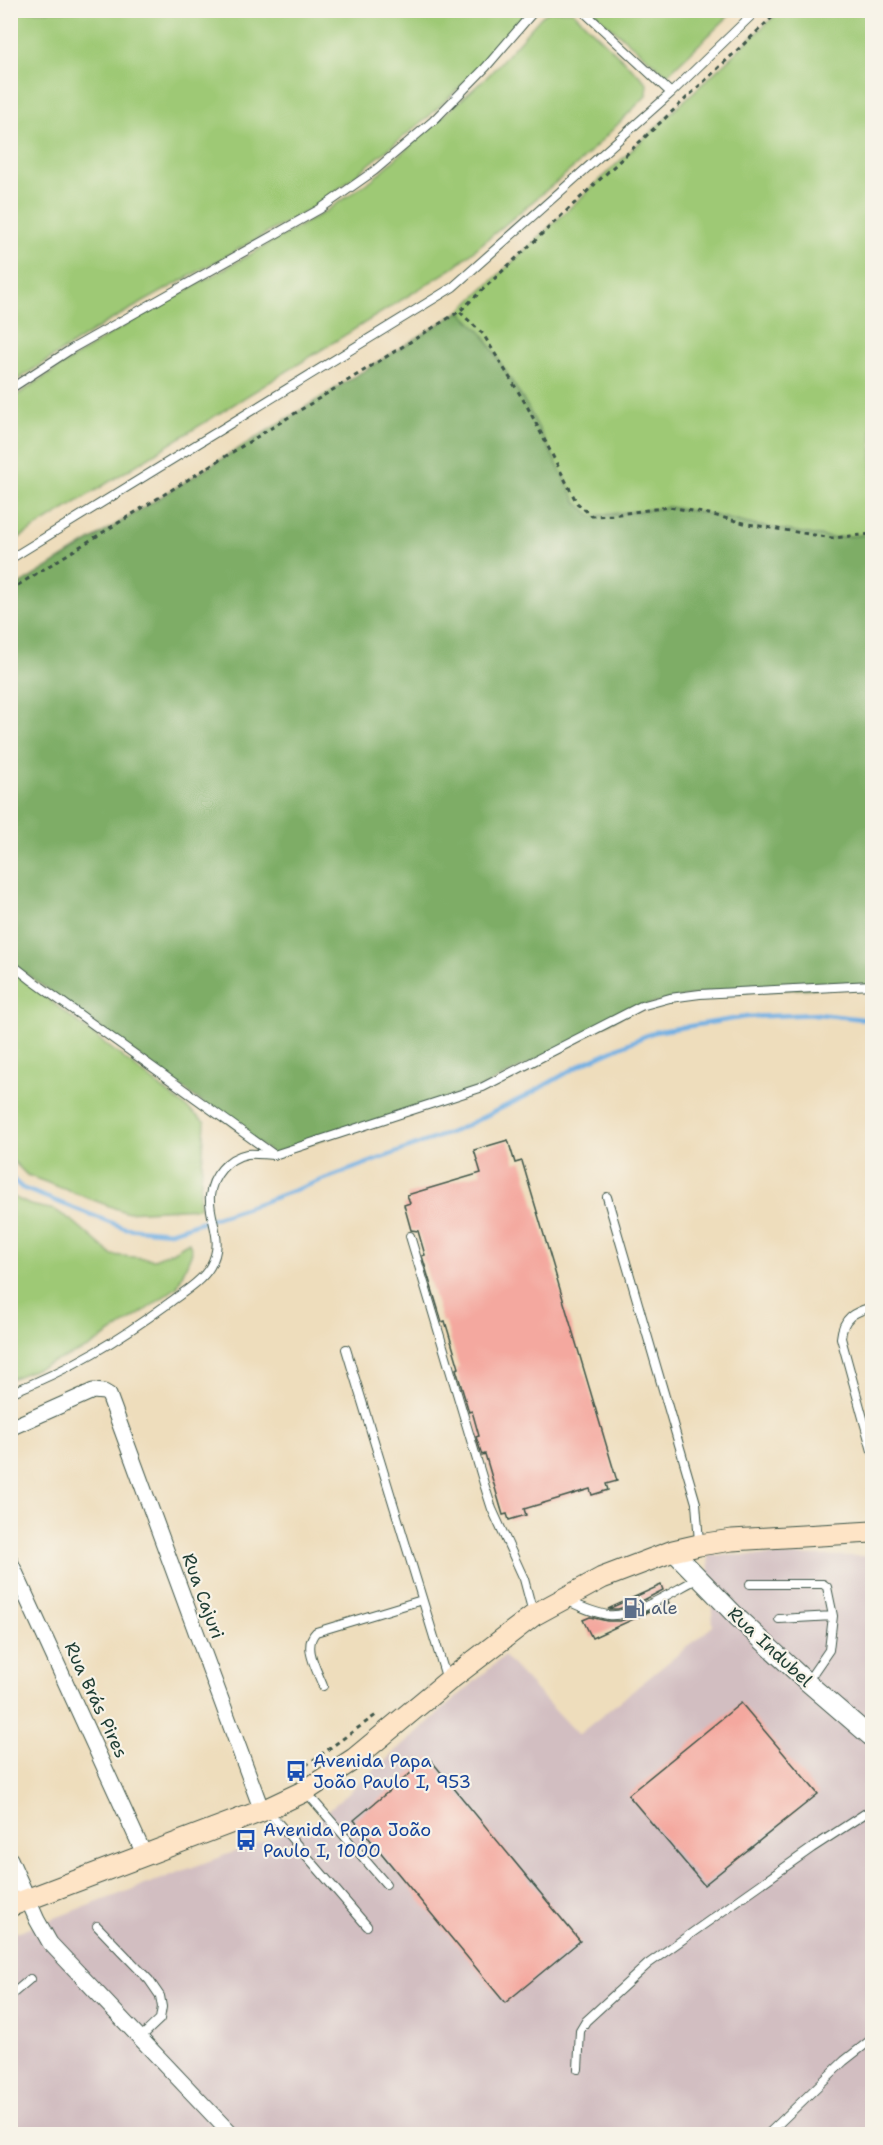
<svg xmlns="http://www.w3.org/2000/svg" width="883" height="2145" viewBox="0 0 883 2145" font-family="'Shantell Sans',sans-serif">
<style>
.industrial{fill:#d2bec1}
.green{fill:#9ec975;stroke:#5e8354;stroke-width:1.5}
.forest{fill:#7ead66;stroke:#4e754d;stroke-width:1.5}
.lines{fill:none;stroke-linecap:round;stroke-linejoin:round}
.stream{stroke:#6fafe3;stroke-width:4.5}
.building{fill:#f4a89f}
.service-casing{stroke:#3e5548;stroke-width:10}
.minor-casing{stroke:#3e5548;stroke-width:17}
.tertiary-casing{stroke:#3e5548;stroke-width:20}
.secondary-casing{stroke:#3e5548;stroke-width:23}
.path{stroke:#3e5548;stroke-width:3;stroke-dasharray:4.5 4.5;stroke-linecap:butt}
.service{stroke:#fff;stroke-width:8}
.minor{stroke:#fff;stroke-width:15}
.tertiary{stroke:#fff;stroke-width:18}
.secondary{stroke:#fee4c6;stroke-width:21}
.labels{text-anchor:middle;dominant-baseline:central;stroke-width:4.5;stroke-linejoin:round;paint-order:stroke}
.street-label{font-size:18px;fill:#1f3d34;stroke:#f7f3e8}
.service-label{font-size:18px;fill:#4e5e75;stroke:#f7f3e8;text-anchor:start}
.transit-label{font-size:18px;fill:#164399;stroke:#f7f3e8;text-anchor:start}
</style>
<rect width="100%" height="100%" fill="#f7f3e8"/>
<filter id="ink" filterUnits="userSpaceOnUse"><feTurbulence type="fractalNoise" baseFrequency=".0167" numOctaves="2"/><feDisplacementMap in="SourceGraphic" scale="12" xChannelSelector="R" yChannelSelector="G"/><feConvolveMatrix kernelMatrix="1 2 1 2 8 2 1 2 1" color-interpolation-filters="sRGB"/></filter>
<filter id="wash" filterUnits="userSpaceOnUse"><feTurbulence type="fractalNoise" baseFrequency=".008" numOctaves="4" result="noise"/><feDisplacementMap in="SourceGraphic" scale="24" xChannelSelector="R" yChannelSelector="G"/><feGaussianBlur stdDeviation="1.35" result="paint"/><feColorMatrix in="noise" values="0 0 0 0 0 0 0 0 0 0 0 0 0 0 0 0 0 1.4 0 .05"/><feComposite in="paint" operator="in"/></filter>
<g filter="url(#wash)">
<rect width="100%" height="100%" fill="#eeddbc"/>
<path class="industrial" d="M708,1555L872,1556V2134H11V1934L315,1822L504,1656L578,1735L713,1626Z"/>
<path class="green" d="M11,11H527L483,65L427,118L321,203L104,324L11,384Z
M550,11H572L647,83L646,96L579,163L453,268L11,543V399L112,333L323,213L374,178L489,75L542,16Z
M592,11H734L667,75Z
M780,11H872V534L832,538L748,524L709,514L669,507L592,516L577,503L527,406L507,374L460,311Z
M11,970L205,1122L199,1208L125,1212L27,1175L11,1159Z
M11,1196L30,1205L55,1210L74,1222L112,1255L154,1259L172,1252L189,1242L192,1252L177,1287L140,1314L88,1348L11,1379Z"/>
<path class="forest" d="M460,311L483,334L527,406L577,503L592,516L612,515L669,507L709,514L748,524L832,538L872,534V985L700,994L641,1006L483,1087L274,1155L11,963V590Z"/>
<g class="lines">
<path class="stream" d="M10,1177L22,1188L125,1228L170,1232L260,1203L457,1130L526,1096L584,1063L654,1032L745,1017L818,1014L872,1020"/>
</g>
<g id="blocks">
<path class="building" d="M508,1140L515,1163L522,1161L617,1481L606,1484L608,1490L592,1495L590,1489L524,1509L526,1515L509,1520L507,1514L503,1515L485,1454L482,1455L476,1437L479,1436L472,1411L469,1412L456,1369L459,1368L445,1321L442,1322L422,1256L425,1255L418,1231L411,1230L404,1205L410,1203L407,1195L481,1173L474,1150Z
M661,1585L663,1590L640,1602L618,1609H608Z
M668,1601L669,1603L592,1638L583,1620L590,1617L607,1621H620L644,1613Z
M741,1703L818,1794L704,1885L628,1795Z
M429,1758L580,1941L505,2003L354,1820Z"/>
</g>
</g>
<g filter="url(#ink)">
<use href="#blocks" fill-opacity="0" stroke="#3e5548" stroke-width="1.5"/>
<g class="lines">
<defs>
<path id="service" d="M582,10L671,93
M10,389L73,348L320,209L374,171L433,121L486,67L535,10
M10,559L453,287L671,93L757,10
M10,963L33,981L273,1154
M607,1197L696,1503L699,1542
M410,1236L485,1487L492,1509L524,1579L533,1613
M872,1307C854,1312 843,1317 841,1338L872,1451
M346,1349L447,1680
M10,1393C71,1369 117,1341 169,1303C182,1293 201,1282 210,1267C226,1240 208,1220 210,1196C212,1176 227,1158 247,1154C255,1153 266,1155 274,1155L483,1087L641,1006L670,998L700,994L872,985
M750,1584H823L827,1587L833,1616L829,1650L807,1682
M568,1601C581,1607 594,1613 608,1615C634,1618 676,1589 699,1578
M779,1619L833,1616
M323,1686C317,1670 302,1646 316,1632L422,1600
M306,1792L386,1884
M268,1811L367,1926
M97,1926L149,1980L160,1996L162,2007L160,2019L140,2038
M10,1996L30,1979
M578,2069L580,2031L586,2021L648,1964L812,1848L872,1809
M768,2134L844,2061L872,2039"/>
<path id="minor" d="M10,1428L93,1391L104,1392L109,1395L262,1811
M10,1561L145,1856
M10,1859L37,1920L50,1943L231,2134"/>
<path id="tertiary" d="M673,1551L738,1618L807,1682L872,1738"/>
<path id="secondary" d="M10,1906L267,1809L305,1791L354,1759L448,1681L534,1615L602,1578L673,1551L699,1545L732,1540L872,1532"/>
</defs>
<use href="#service" class="service-casing"/>
<use href="#minor" class="minor-casing"/>
<use href="#tertiary" class="tertiary-casing"/>
<use href="#secondary" class="secondary-casing"/>
<path class="path" d="M460,312L483,334L527,406L577,503L592,516L612,515L669,507L709,514L748,524L832,538L872,534
M10,590L460,311L780,10
M291,1776L376,1715"/>
<use href="#service" class="service"/>
<use href="#minor" class="minor"/>
<use href="#tertiary" class="tertiary"/>
<use href="#secondary" class="secondary"/>
</g>
</g>
<defs>
<symbol id="fuel-bare" viewBox="-9 -9 18 18"><path d="M-5.5-6h7V0h2V4h1.3V-2.5L3-4.5l.8-.8L6-3V5H2.5V1h-1V6h-7ZM-4.2-4.7v3.2H.2V-4.7Z" fill="#5c6f8a" stroke="#f7f3e8" stroke-width="2.5" paint-order="stroke"/></symbol>
<symbol id="bus-bare" viewBox="-9 -9 18 18"><path d="M-5-6H5V4H4V6H2V4H-2V6H-4V4H-5ZM-3.5-4V0h7V-4ZM-3.5 1.2v1.5H-2V1.2ZM2 1.2v1.5H3.5V1.2Z" fill="#1a4fb4" stroke="#f7f3e8" stroke-width="2.5" paint-order="stroke"/></symbol>
</defs>
<g fill-rule="evenodd">
<use href="#fuel-bare" x="619" y="1593" width="30" height="30"/>
<use href="#bus-bare" x="281" y="1756" width="30" height="30"/>
<use href="#bus-bare" x="231" y="1825" width="30" height="30"/>
</g>
<g class="labels">
<g class="street-label">
<text transform="translate(203 1596) rotate(70)">Rua Cajuri</text>
<text transform="translate(770 1647) rotate(43)">Rua Indubel</text>
<text transform="translate(96 1700) rotate(65)">Rua Brás Pires</text>
</g>
<g class="service-label">
<text x="651" y="1608">ale</text>
</g>
<g class="transit-label">
<text x="313" y="1761">Avenida Papa<tspan x="313" dy="21">João Paulo I, 953</tspan></text>
<text x="263" y="1830">Avenida Papa João<tspan x="263" dy="21">Paulo I, 1000</tspan></text>
</g>
</g>
<rect width="883" height="2145" fill="none" stroke="#f7f3e8" stroke-width="36"/>
</svg>
